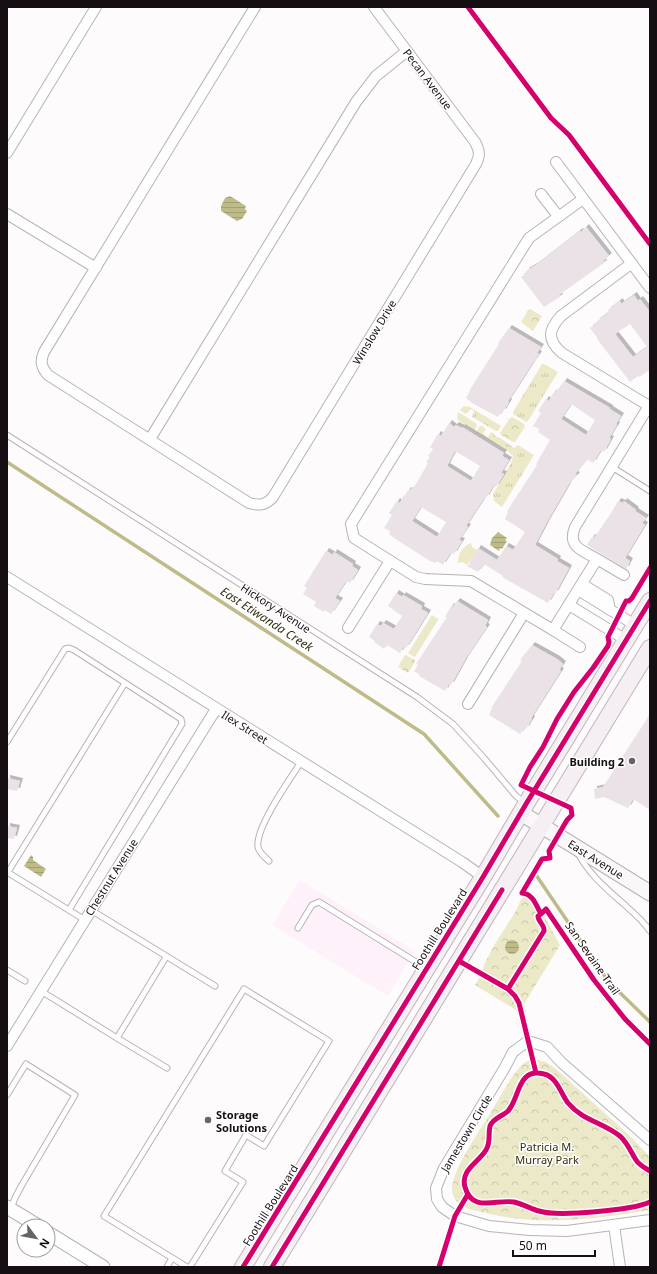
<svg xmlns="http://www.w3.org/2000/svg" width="657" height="1274" viewBox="0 0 657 1274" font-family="'Noto Sans',sans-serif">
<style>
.built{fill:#fef1f9}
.grass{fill:url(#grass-tufts)}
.park{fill:url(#park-crowns)}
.garden{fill:#ebe9c7}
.water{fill:url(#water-rules)}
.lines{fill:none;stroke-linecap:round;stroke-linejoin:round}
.stream{stroke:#bfbb89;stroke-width:3.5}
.building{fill:#eae2e7;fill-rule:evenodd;filter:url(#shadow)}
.service-casing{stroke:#b7b3b6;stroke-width:7}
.minor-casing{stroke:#b7b3b6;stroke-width:12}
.tertiary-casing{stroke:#b7b3b6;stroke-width:15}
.secondary-casing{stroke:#b7b3b6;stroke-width:17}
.primary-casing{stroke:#c0b5bd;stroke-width:18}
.service{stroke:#fffeff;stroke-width:5}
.minor{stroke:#fffeff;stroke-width:10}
.tertiary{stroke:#fffeff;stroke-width:13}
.secondary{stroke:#faf7f9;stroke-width:15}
.primary{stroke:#f5eff4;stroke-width:16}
.cycleway-casing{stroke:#fff;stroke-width:8}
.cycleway{stroke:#d6006c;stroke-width:5}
.poi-dot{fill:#666265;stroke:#fff;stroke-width:1.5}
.labels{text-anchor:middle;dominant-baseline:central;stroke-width:3;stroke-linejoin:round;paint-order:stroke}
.street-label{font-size:11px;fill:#150f13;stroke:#fff}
.poi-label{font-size:11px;font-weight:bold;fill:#150f13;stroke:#fff;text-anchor:end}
.park-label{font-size:11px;fill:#302e0e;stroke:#fff}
.water-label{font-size:12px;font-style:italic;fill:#333111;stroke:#fff}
</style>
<defs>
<pattern id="grass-tufts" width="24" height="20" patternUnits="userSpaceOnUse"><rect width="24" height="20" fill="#ebe9c7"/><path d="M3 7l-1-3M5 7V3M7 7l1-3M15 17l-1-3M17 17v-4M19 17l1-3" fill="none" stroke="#c9c7aa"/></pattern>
<pattern id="park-crowns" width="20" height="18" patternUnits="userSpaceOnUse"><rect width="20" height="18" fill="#ebe9c7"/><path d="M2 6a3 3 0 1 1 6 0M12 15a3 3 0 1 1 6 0" fill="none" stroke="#c9c7aa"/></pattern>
<pattern id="water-rules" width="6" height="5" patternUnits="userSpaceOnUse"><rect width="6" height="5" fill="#bfbb89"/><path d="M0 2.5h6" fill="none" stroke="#a3a075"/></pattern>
<filter id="shadow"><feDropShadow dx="3" dy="-3" stdDeviation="0" flood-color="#0004"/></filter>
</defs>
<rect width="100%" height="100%" fill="#fdfbfc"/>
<path class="built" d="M300,880L415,951L388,996L272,925Z"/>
<path class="grass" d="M542,364H544L558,372L528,421L526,422L513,414V412Z
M464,406L470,407L501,426L498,431H496L472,417L474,411L471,409L466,414L460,410Z
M458,412L477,424L475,431L458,420L457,419Z
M480,426H482L486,429L483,433L487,437L489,436L491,432L494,434L495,436L497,437H499L514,448L518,445L534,455L502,507L494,501L493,494L511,463L513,456L508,451L476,432Z"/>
<path class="park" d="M529,309H530L542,316L533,331L521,322Z
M512,417L524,424L525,427L515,442H513L501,435L500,433L510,418Z
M405,655H406L415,660V662L408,673L398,667Z
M525,892L530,894L533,896L560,945L524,1004L528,1023L520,1026L518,1016L516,1010L475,985C481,977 483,966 488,957C495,942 505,929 514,914C518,907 521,899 525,892Z
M535,1059L546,1062L557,1070L629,1135L650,1157V1210C595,1219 537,1227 482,1212C472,1210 461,1208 455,1199C452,1194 451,1188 453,1182C459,1159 480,1131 492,1110C501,1096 509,1079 520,1067C524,1062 529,1060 535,1059Z"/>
<path class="garden" d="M471,543L472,547L477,550L467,565L463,562L458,563C458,553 462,547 471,543Z
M432,615L438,619V620L415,657H414L408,653Z"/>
<path class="water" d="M230,196L246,206L245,209L247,211L242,219L237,221L221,211V206L225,198Z
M498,532L507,538L505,540L507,541L502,549L500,548L499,551L490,545L492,538Z
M31,855L33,857V860L46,869L41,877L24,866Z
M505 947a7 7 0 1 1 14 0a7 7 0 1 1-14 0Z"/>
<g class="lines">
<path class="stream" d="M7,462L424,734L498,816
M536,875L608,981L650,1022"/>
</g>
<path class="building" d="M586,227L609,256L603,261L604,263L559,295L560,297L544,307L521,277L527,273L526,271L536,265L580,231L581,232Z
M634,295L638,301L640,299L650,312V370L639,377L638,376L630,382L597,339H598L590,328L598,322L597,321L609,312L608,310L620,301L621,304ZM630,324L647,347L633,357L615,334Z
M509,328L541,347L537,353L539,354L532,364L518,386L508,401L509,402L503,412L502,411L498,417L472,403L466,398L470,391H469L499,344L498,343Z
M564,381L610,408V409L621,416L616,424L617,425L609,438L611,439L604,452L601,450L593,463L587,459L575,474L577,475L569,484L547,522L535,545L558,559L557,561L569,568L555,594L554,593L548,603L502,577L503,576L484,564L478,572L467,566L470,564L469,563L478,548L497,560L506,546L513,550L525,532L505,519L508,512L507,511L537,465L536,464L550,440L538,432L539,429L533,426L541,413L538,411L546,399L549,401L553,393L555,394L558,388L559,389ZM571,404L595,420L586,435L561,419Z
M449,423L454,427L456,425L462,428V427L499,450L504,453L502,456L509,460L501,473L504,474L496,487L494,485L486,498L485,497L479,506L466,526L468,527L459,540L462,541L454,554L451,552L443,565L437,561L436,563L430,561L394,538L389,534L390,531L384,528L392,515L389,513L397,501L400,503L404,495L405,496L408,490L410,491L416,484L428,463L426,462L430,457L428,456L433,449L430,447L438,434L441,436ZM455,451L480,466L471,481L447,466ZM421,507L446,522L437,537L412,521Z
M618,501L623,503L624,501L636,510L635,511L646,518L642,523L645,525L625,558L630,561L626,569L587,545L592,537L594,538L611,513Z
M326,551L333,555L334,552L353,564L352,566L358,570L350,583L346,581L337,595L335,598L340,601L331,614L325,610L324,612L314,606L316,602L303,594L307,588L304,586Z
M396,593L402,597L403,595L422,606L421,609L428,613L406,648L403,647L400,653L387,645L384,649L374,642L375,641L369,637L377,624L381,626L383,623L394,629L402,616L388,606Z
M457,601L488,620L485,626L487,627L466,658L451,685L449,684L445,691L419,676L420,675L414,671L418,665L416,664L447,617H445L451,606L453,607Z
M532,645L557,659L563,664L559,670L561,671L531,718L532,719L526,729L524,728L520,734L489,715L492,708H491L522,661L520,660Z
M650,714V810L633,799L628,808L604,797L595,799L594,789L603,787Z
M7,778L20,781L17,791L7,789Z
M7,826L17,828L14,839L7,838Z"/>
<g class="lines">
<defs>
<path id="service" d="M7,435L417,697L453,724L484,758L516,796L524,802
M612,467L650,491
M7,742L65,649L69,648L74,650L181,719L182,724L69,910
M578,853C589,875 608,890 626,906C635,914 644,922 650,931
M269,861C264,856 259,853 258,847C255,828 290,779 301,762
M7,872L85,920
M8,872L125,683
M91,910L215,986
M298,928L312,905L319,902L424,967
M166,957L117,1038L167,1068
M7,970L25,981
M41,991L117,1038
M7,1095L26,1064L75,1095L23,1183L15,1198L11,1208
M167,1267L172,1258
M187,1267L104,1216L244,989L329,1041L264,1146L246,1135L225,1171L243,1182L190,1267"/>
<path id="minor" d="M255,7L44,352C40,361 41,367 48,375L249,503C260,506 266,505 273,497L476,164C480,156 480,151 475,142L374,7
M7,153L96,7
M556,162L650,288
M541,194L558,216
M583,199L529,238L351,524L354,538L416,577L425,579L471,581L553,630L597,559C582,550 567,547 575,527L650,404
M7,214L96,268
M632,263L561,316C548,330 547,340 562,353L649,406
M150,439L356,102L376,76L407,51
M597,559L624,575
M7,577L462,862L483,877
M582,584L608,600L610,610
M578,590L635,625
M569,605L626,640
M348,628L390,561
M553,630L580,647
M468,704L524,613
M7,1046L216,709
M650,1140L562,1063L547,1047L528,1041L513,1052L504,1069L444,1168L436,1188L437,1199L442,1207L455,1216L489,1226L530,1230L567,1231L650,1220
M614,1225L620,1267"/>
<path id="tertiary" d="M7,1207L38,1226
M48,1233L103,1267"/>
<path id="secondary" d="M521,813L650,893"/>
<path id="primary" d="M243,1267L483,877L526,804L650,601
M272,1267L650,648"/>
</defs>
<use href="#service" class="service-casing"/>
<use href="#minor" class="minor-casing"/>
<use href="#tertiary" class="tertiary-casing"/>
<use href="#secondary" class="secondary-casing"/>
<use href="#primary" class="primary-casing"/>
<use href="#service" class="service"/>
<use href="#minor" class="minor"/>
<use href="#tertiary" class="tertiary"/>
<use href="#secondary" class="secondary"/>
<use href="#primary" class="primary"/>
<defs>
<path id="cycleway" d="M468,7L551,118L569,135L650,244
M650,568L632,598L629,601H626L608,637L609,642L608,646L593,668L574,692L557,719L543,747L530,767L521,785L571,808L572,815L567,820L549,851L550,858L542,859L522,893C533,894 536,905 541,914L546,909L594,980L625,1019L650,1044
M459,961L508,989L515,996L519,1003L536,1073
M508,989L544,931C545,925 538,922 538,916L541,914
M650,1171C645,1168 639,1165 636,1160C631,1152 628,1144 621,1137C605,1123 583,1121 568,1103C561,1094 557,1077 544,1074C517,1067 520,1098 508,1111C503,1116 493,1118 490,1126C488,1134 491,1142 486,1150C479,1162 460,1170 465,1187C472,1213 496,1199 514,1202C523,1204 531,1209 539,1211C558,1217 633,1210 650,1202
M243,1267L483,877L526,804L650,601
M272,1267L502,890
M439,1267L455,1216L468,1194"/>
</defs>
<use href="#cycleway" class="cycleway-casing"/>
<use href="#cycleway" class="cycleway"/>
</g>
<g class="poi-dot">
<circle cx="632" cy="761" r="4"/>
<circle cx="208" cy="1120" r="4"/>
</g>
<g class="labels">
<g class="street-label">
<text transform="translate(428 79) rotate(53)">Pecan Avenue</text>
<text transform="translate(374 332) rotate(-59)">Winslow Drive</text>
<text transform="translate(276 608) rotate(33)">Hickory Avenue</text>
<text transform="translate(245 727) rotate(32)">Ilex Street</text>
<text transform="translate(596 859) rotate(32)">East Avenue</text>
<text transform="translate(111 877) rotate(-58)">Chestnut Avenue</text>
<text transform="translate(439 929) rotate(-58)">Foothill Boulevard</text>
<text transform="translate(593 958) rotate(55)">San Sevaine Trail</text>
<text transform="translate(466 1133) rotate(-59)">Jamestown Circle</text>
<text transform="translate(270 1205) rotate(-58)">Foothill Boulevard</text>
</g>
<g class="poi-label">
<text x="624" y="761">Building 2</text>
<text x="216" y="1114" text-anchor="start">Storage<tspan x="216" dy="13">Solutions</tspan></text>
</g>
<g class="park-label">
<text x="547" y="1146">Patricia M.<tspan x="547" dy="13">Murray Park</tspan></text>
</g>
<g class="water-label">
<text transform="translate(267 619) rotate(33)">East Etiwanda Creek</text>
</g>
</g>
<rect width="657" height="1274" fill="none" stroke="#150f13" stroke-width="16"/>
<g transform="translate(36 1238) rotate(122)"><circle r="19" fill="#ffffff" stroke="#a19fa1"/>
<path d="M0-3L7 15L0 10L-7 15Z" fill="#666265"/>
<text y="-6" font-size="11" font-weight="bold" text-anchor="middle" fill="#150f13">N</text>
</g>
<path d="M513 1250v6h82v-6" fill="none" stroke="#150f13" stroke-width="2"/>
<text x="519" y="1250" font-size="12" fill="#150f13" stroke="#ffffff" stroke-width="3" paint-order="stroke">50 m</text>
</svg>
